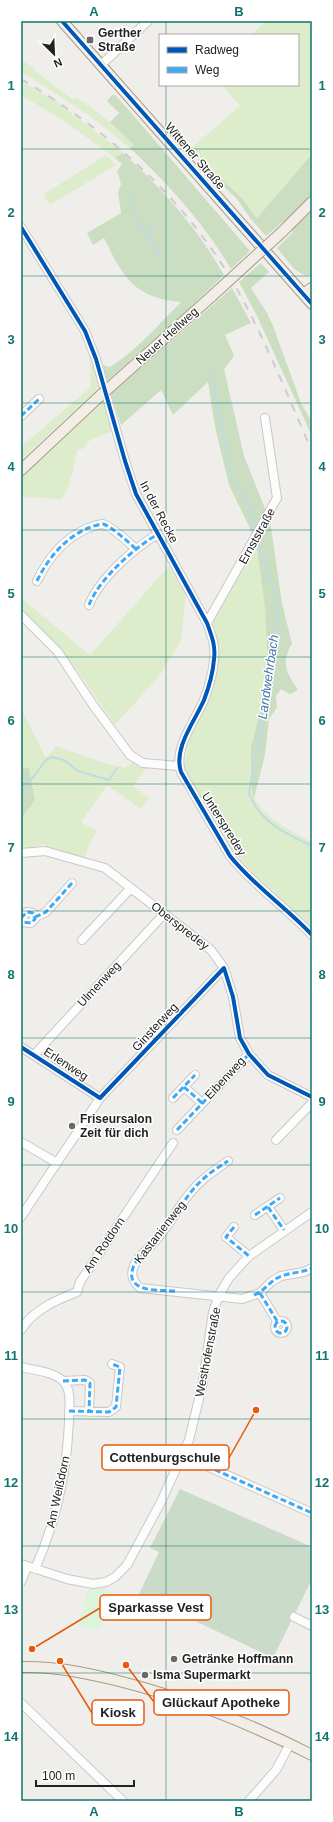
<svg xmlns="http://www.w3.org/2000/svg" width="333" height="1822" viewBox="0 0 333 1822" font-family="Arial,sans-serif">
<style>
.grass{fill:#ddeccb}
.forest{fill:#cbdec1}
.cemetery{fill:#cadbca}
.park{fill:#daf5da}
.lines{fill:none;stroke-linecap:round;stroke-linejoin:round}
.stream{stroke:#bfdbe3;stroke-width:2}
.minor-casing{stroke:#c9c8c7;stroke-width:10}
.major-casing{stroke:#a79c86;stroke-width:12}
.minor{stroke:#fdfcfc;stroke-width:8}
.major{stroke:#f3ede7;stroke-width:10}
.rail{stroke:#ccc;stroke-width:2;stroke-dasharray:8 8;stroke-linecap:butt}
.major-bridge-casing{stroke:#a79c86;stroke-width:12;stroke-linecap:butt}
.major-bridge{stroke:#f3ede7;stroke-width:10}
.quiet{stroke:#3fa9f5;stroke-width:3;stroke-dasharray:6 3;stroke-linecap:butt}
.cycleway-casing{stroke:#fff;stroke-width:6}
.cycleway{stroke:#0057b8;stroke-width:4}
.grid{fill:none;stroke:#0f766e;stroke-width:1;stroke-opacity:0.55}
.poi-dot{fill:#6a6968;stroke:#fff;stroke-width:1.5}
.labels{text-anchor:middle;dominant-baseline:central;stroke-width:3;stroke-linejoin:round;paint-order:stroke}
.poi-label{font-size:12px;font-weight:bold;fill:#222;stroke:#fff;text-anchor:start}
.street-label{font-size:12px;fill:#222;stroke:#fff}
.water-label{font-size:13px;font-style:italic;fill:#4a7aab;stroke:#fff}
.leader{fill:none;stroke:#e8590c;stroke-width:1.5}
.callout-dot{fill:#e8590c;stroke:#fff;stroke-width:1.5}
.callout{fill:#fff;stroke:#e8590c;stroke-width:1.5}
.callout-label{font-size:13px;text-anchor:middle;font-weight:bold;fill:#222}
.neatline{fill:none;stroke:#0f766e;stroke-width:1.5}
.grid-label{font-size:13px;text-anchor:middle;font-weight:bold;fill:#0f766e}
</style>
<rect width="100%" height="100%" fill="#f0eeeb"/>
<path class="grass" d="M266,21H312V154L257,218L241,197L219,177L214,178L189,150L240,106L224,87L228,85H298V35H251Z
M21,60L33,67V69L73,100L76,97L78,98L110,122L134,145L130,148L93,118L21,71Z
M21,81L58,103L123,153L115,158L64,121L21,95Z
M106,155L116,165L50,205L44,194Z
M89,354H91L101,386L21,460V447L91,387Z
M105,400L114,430L89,441L85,445L86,448L77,450L73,472L69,481L71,482L62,499L21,497V478Z
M256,541L265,607L268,676L251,748L252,792C262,817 289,830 312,842V926L266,886L234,853L184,770L188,743L212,687L211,627Z
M169,566L186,594L181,641L160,675L115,725L78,671L54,643L21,613V598L90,655Z
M21,708L46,758L56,746L102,762L125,768L132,763L139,767L146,768L133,786L149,798L141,809L107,785L81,822L97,831L90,842L84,859L42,844L24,851L21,846V819L35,800L29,768L21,767Z"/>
<path class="forest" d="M112,95H115L127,108L250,251L231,269C204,223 168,184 130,148L134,145L110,122L119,113L107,101Z
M123,153C162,188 198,229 224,275L182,315L107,381L103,365L110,367C137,350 159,324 181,302C134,298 123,277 104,238L93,245L87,233L121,213L118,192L121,184L117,171L122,164L115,158Z
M312,154V275C298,279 285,257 277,248L293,232L284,221L266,236L250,218L237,199L215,178L219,177L241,197L257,218Z
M261,263L269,272L251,288L267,313L273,326L301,403L312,422V436L256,314L239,282Z
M232,288L251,323L225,335L234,356L224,369L244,456L270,521L282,603L292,644C280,663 287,673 298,690L290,694L281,689L276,696L277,707L269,719L265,755L254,798L252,792L251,774V748L268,676L265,607L256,541L229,485L215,427L208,382L173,415L161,390L121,425L111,394Z
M21,767L29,768L35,800L21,819Z"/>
<path class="cemetery" d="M180,1489L312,1547V1579L273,1658L139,1594L159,1552L150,1548Z"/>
<path class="park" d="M104,1588L117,1600L116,1603L97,1630L78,1626L88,1589Z"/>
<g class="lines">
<path class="stream" d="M128,191L138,224L156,249L160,260
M149,239L151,224
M211,367L230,471C236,488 259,514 251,529L253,535
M257,540L277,598L276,641L249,793C259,822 286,834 312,846
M21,793L46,760L52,757L64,760L78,771L109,780L117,768"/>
<defs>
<path id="minor" d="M101,65L148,21
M21,227L85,331L96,359L125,461L136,494L207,623C211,634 216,646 214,659C213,673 209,687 204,700C195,721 173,748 181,772L230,856C254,886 286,907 312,935
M21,416L39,399
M37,581C48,558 65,538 88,528C92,527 98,524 103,524C111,526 128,542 135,548
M89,605C99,579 134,548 158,534
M21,615L58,652L93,705L130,755L143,763L179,766
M207,623L277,498L265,418
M21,853L45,851L105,868L211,950L224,968L233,997L240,1038L249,1054L268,1075L312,1097
M35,917L46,912L72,883
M21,918L27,912L33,913L35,919L31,923L21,922
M82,940L131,888
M21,1047L100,1098
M34,1055L164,914
M184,1087L202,1103
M173,1098L195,1075
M177,1130L249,1054
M276,1140L312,1103
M21,1142L57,1163
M228,1161C214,1171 201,1179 190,1193C178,1207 170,1224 158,1238C150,1248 139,1254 134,1266C130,1275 133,1281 140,1288L242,1299L260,1293L271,1282L281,1276L304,1272L312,1268
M268,1207L284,1230
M255,1215L280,1198
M21,1217L100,1098L224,968
M234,1227L226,1237L249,1256
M260,1293L277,1321
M275 1327a6 6 0 1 1 12 0a6 6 0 1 1-12 0Z
M21,1330C33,1310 56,1300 77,1292L80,1282L173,1143
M21,1367C33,1370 56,1372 64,1382C72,1391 69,1409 69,1421C67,1473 56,1522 35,1569
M63,1381L85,1380L90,1383L89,1412
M69,1411L109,1412L116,1407L120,1367L112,1364
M182,1455L312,1513
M21,1564L67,1579L93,1584L106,1582L115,1577L127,1565L161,1502L189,1440L203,1382L213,1312L219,1295L229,1278L249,1256L312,1212
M21,1582L27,1567
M294,1617L312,1626
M21,1703L123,1801
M249,1801L276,1770L290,1744"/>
<path id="major" d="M62,21L312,304
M282,232L312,202
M303,294L312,288
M110,387L212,296
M21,470L102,394
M21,1667C52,1666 81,1672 111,1679C181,1696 247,1722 312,1755"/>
</defs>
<use href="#minor" class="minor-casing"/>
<use href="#major" class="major-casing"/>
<use href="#minor" class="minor"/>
<use href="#major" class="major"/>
<path class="rail" d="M21,79C110,132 185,198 237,289C266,341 288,397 312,451"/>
<defs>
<path id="major-bridge" d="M212,296L282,232
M102,394L110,387"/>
</defs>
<use href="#major-bridge" class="major-bridge-casing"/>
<use href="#major-bridge" class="major-bridge"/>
<path class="quiet" d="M21,416L39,399
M37,581C48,558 65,538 88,528C92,527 98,524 103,524C111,526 128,542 135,548
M89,605C99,579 134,548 158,534
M35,917L46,912L72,883
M21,918L27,912L33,913L35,919L31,923L21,922
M184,1087L202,1103
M173,1098L195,1075
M177,1130L249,1054
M268,1207L284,1230
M255,1215L280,1198
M234,1227L226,1237L249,1256
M175,1291C164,1290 141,1292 134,1282C130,1278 132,1270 134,1265C140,1254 149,1249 157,1240C173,1222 183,1198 201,1181C209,1173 219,1167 228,1161
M260,1293L277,1321
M254,1295C265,1291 271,1279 282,1276C292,1272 302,1273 312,1268
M275 1327a6 6 0 1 1 12 0a6 6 0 1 1-12 0Z
M63,1381L85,1380L90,1383L89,1412
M69,1411L109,1412L116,1407L120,1367L112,1364
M182,1455L312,1513"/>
<defs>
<path id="cycleway" d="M62,21L312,304
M21,227L85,331L96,359L125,461L136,494L207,623C211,634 216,646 214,659C213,673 209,687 204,700C195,721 173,748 181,772L230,856C254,886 286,907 312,935
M21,1047L100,1098L224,968L233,997L240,1038L249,1054L268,1075L312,1097"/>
</defs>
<use href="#cycleway" class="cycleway-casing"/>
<use href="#cycleway" class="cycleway"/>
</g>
<path class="grid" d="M166,21V35M166,85V1801M21,149H312M21,276H312M21,403H312M21,530H312M21,657H312M21,784H312M21,911H312M21,1038H312M21,1165H312M21,1292H312M21,1419H312M21,1546H312M21,1673H312"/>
<g class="poi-dot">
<rect x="86" y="36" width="8" height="8" rx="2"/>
<circle cx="72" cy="1126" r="4"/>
<circle cx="174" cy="1659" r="4"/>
<circle cx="145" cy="1675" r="4"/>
</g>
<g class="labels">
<g class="poi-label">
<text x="98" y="33">Gerther<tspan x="98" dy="14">Straße</tspan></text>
<text x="80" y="1119">Friseursalon<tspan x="80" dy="14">Zeit für dich</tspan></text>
<text x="182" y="1659">Getränke Hoffmann</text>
<text x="153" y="1675">Isma Supermarkt</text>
</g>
<g class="street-label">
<text transform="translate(195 156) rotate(49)">Wittener Straße</text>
<text transform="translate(167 336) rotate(-42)">Neuer Hellweg</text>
<text transform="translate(159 512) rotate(62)">In der Recke</text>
<text transform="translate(257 536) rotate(-61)">Ernststraße</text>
<text transform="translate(224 824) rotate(58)">Unterspredey</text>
<text transform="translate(180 926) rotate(38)">Oberspredey</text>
<text transform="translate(99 984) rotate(-47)">Ulmenweg</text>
<text transform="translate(155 1027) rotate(-47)">Ginsterweg</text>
<text transform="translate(66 1064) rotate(33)">Erlenweg</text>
<text transform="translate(225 1078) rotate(-47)">Eibenweg</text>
<text transform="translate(160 1232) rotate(-52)">Kastanienweg</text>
<text transform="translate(104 1245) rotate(-56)">Am Rotdorn</text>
<text transform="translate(208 1352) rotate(-79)">Westhofenstraße</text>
<text transform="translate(58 1492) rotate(-78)">Am Weißdorn</text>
</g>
<g class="water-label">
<text transform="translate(268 677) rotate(-82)">Landwehrbach</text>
</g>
</g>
<path class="leader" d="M256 1410L229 1458M32 1649L100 1608M126 1665L154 1702M60 1661L92 1713"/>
<g class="callout-dot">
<circle cx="256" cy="1410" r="4"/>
<circle cx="32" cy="1649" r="4"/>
<circle cx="126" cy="1665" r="4"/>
<circle cx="60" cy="1661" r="4"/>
</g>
<g class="callout">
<rect x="102" y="1445" width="127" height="25" rx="4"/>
<rect x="100" y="1595" width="111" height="25" rx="4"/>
<rect x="154" y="1690" width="135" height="25" rx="4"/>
<rect x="92" y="1700" width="52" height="25" rx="4"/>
</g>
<g class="callout-label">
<text x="165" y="1462">Cottenburgschule</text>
<text x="156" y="1612">Sparkasse Vest</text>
<text x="221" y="1707">Glückauf Apotheke</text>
<text x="118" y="1717">Kiosk</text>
</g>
<rect width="333" height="1822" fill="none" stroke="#ffffff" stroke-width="44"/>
<rect x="159" y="34" width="140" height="52" fill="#ffffff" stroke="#a7a7a7"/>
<rect x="167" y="47" width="20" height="6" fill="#0057b8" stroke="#a7a7a7"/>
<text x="195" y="54" font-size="12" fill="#222222">Radweg</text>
<rect x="167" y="67" width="20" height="6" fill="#3fa9f5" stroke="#a7a7a7"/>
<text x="195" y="74" font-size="12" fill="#222222">Weg</text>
<g transform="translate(54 54) rotate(156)" stroke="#ffffff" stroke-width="3" paint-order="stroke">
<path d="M0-3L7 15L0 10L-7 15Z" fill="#222222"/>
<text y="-6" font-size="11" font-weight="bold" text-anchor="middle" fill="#222222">N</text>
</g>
<path d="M36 1780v6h98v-6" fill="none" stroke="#222222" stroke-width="2"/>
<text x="42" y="1780" font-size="12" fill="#222222" stroke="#ffffff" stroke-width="3" paint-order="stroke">100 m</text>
<rect x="22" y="22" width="289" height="1778" class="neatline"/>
<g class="grid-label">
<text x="94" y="16">A</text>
<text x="239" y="16">B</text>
<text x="11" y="90">1</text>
<text x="322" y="90">1</text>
<text x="11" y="217">2</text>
<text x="322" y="217">2</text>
<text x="11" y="344">3</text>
<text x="322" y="344">3</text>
<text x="11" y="471">4</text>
<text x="322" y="471">4</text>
<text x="11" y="598">5</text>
<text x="322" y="598">5</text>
<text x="11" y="725">6</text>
<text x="322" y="725">6</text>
<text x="11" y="852">7</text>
<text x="322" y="852">7</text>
<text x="11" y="979">8</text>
<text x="322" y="979">8</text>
<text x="11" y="1106">9</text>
<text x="322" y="1106">9</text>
<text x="11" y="1233">10</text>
<text x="322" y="1233">10</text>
<text x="11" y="1360">11</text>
<text x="322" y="1360">11</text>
<text x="11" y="1487">12</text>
<text x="322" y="1487">12</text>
<text x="11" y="1614">13</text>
<text x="322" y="1614">13</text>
<text x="11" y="1741">14</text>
<text x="322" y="1741">14</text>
<text x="94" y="1816">A</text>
<text x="239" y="1816">B</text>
</g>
</svg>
